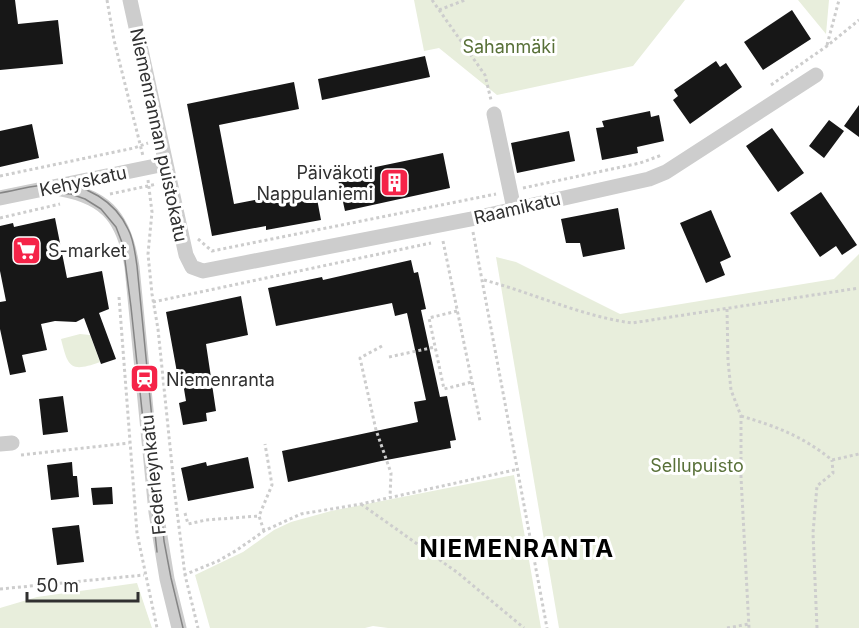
<svg xmlns="http://www.w3.org/2000/svg" width="859" height="628" viewBox="0 0 859 628" font-family="Inter,sans-serif">
<style>
.green{fill:#e8eedc}
.building{fill:#171717}
.lines{fill:none;stroke-linecap:round;stroke-linejoin:round}
.path{stroke:#cdcdcd;stroke-width:3;stroke-dasharray:3 3;stroke-linecap:butt}
.minor{stroke:#cdcdcd;stroke-width:15}
.tram{stroke:#858585;stroke-width:1.5}
.labels{text-anchor:middle;dominant-baseline:central;stroke-width:6;stroke-linejoin:round;paint-order:stroke}
.park-label{font-size:18px;fill:#587038;stroke:#fff}
.street-label{font-size:18px;fill:#303030;stroke:#fff}
.poi-label{font-size:18px;fill:#303030;stroke:#fff;text-anchor:start}
.district-label{font-size:24px;font-weight:bold;letter-spacing:1.5px;fill:#000;stroke:#fff}
</style>
<rect width="100%" height="100%" fill="#fff"/>
<path class="green" d="M414,0H685L633,66L497,95L439,48L424,51Z
M798,0H829L826,34Z
M859,254V628H559L496,257L516,262L620,314L834,279Z
M80,334L90,335L100,362C70,373 68,367 61,339Z
M514,475L541,628H388L373,626L365,628H210L195,575L243,552L274,530L291,522L331,511Z
M137,583L152,628H0V608L37,597Z"/>
<path class="building" d="M0,0H15L18,24L58,20L63,64L0,70Z
M792,10L811,39L763,70L744,42Z
M425,56L430,77L322,100L318,79Z
M716,61L720,67L726,63L742,87L690,124L673,100L678,96L674,90Z
M294,82L299,109L219,125L234,204L315,188L321,220L266,230V226L212,236L187,104Z
M859,105V137L844,126Z
M650,111L651,117L659,115L664,141L637,147L638,153L602,160L596,128L604,127L602,121Z
M829,120L844,131L824,158L809,146Z
M32,124L39,158L0,167V131Z
M772,128L804,173L778,192L746,146Z
M569,131L575,161L517,173L511,143Z
M443,153L450,188L345,211L337,175Z
M821,192L857,245L842,255L836,246L820,257L790,213Z
M618,208L625,249L583,257L580,243H566L561,219Z
M711,210L731,257L720,262L725,275L706,283L680,223Z
M55,218L67,278L102,271L109,309L99,313L116,359L101,364L84,318L76,322L55,321L41,324L47,350L22,355L26,372L10,375L0,329V302L6,301L0,271V226L13,223L14,227Z
M411,260L414,273L418,272L426,309L421,310L440,397L447,396L456,440L450,441L451,448L381,461L288,482L282,451L418,422L414,402L426,400L407,313L395,316L392,303L276,326L268,288L322,277L323,280Z
M241,296L248,335L206,344L216,411L206,413L207,421L183,425L179,403L186,401L182,377L178,378L166,312Z
M63,396L68,432L43,435L39,399Z
M248,457L254,488L188,501L181,468L206,462L207,466Z
M72,462L73,476H77L79,497L51,500L47,465Z
M112,487L113,504L93,505L91,488Z
M79,525L84,562L57,565L52,528Z"/>
<g class="lines">
<path class="path" d="M107,0L114,40L143,156
M432,0L485,75L491,100
M439,10L465,0
M827,45L839,0
M771,85L827,46L859,20
M0,176L134,148L148,143
M148,180L152,212L148,254L152,294L158,329L175,495L185,575L198,628
M523,188L640,163L662,155
M110,194L157,184
M0,218L60,204
M473,232L547,628
M198,239L212,251L496,194
M443,241L480,421
M484,280C533,293 581,316 632,323L859,288
M119,297L137,533L157,628
M153,302L431,243
M727,309L728,361L731,390L741,416V477L749,628
M457,311L429,318L444,389L472,382
M382,346L360,358L376,430L391,473L390,497
M389,357L435,347
M741,416C778,427 802,436 832,460L859,454
M21,455L129,443
M361,504L458,573L524,628
M185,513L188,524L206,520L259,516
M264,531L259,516L272,485L265,444
M184,575L218,561L237,550L264,531L301,514L361,504L519,469
M0,589L144,575
M727,628L749,624
M817,628L813,533L817,486L833,473L832,460"/>
<path class="minor" d="M130,0L186,255L192,267L203,271L471,219L649,179L666,172L816,75
M494,114L514,209
M50,187C103,194 124,214 132,267L156,512L167,579L179,628
M0,198L165,164
M0,444L12,443"/>
<path class="tram" d="M0,193C18,190 37,184 56,184C86,184 115,201 128,229C134,240 135,253 137,266L164,541L171,578L183,628
M58,193L71,194L85,199L101,209L116,227L123,245L131,307L157,552"/>
</g>
<defs>
<symbol id="building-square" viewBox="-11 -11 22 22"><rect x="-9" y="-9" width="18" height="18" rx="4" fill="#f52348" stroke="#fff"/><path d="M-4-6H4V6H1V3H-1V6H-4ZM-2.5-4.3h1.7v1.8h-1.7ZM.8-4.3h1.7v1.8H.8ZM-2.5-1h1.7V.8h-1.7ZM.8-1h1.7V.8H.8Z" fill="#fff"/></symbol>
<symbol id="supermarket-square" viewBox="-11 -11 22 22"><rect x="-9" y="-9" width="18" height="18" rx="4" fill="#f52348" stroke="#fff"/><path d="M-6-5.5h2.5l.6 2H6L4.5 2H-2.5L-4.4-4H-6ZM-1.5 3.2a1.3 1.3 0 1 0 .1 0ZM3 3.2a1.3 1.3 0 1 0 .1 0Z" fill="#fff"/></symbol>
<symbol id="station-square" viewBox="-11 -11 22 22"><rect x="-9" y="-9" width="18" height="18" rx="4" fill="#f52348" stroke="#fff"/><path d="M-3-6H3Q5-6 5-4V2Q5 4 3 4L4.5 6H3L1.5 4h-3L-3 6H-4.5L-3 4Q-5 4-5 2V-4Q-5-6-3-6ZM-3.5-4v3h7v-3ZM-3.5 1v1.5H-2V1ZM2 1v1.5H3.5V1Z" fill="#fff"/></symbol>
</defs>
<g fill-rule="evenodd">
<use href="#building-square" x="378" y="166" width="33" height="33"/>
<use href="#supermarket-square" x="10" y="234" width="33" height="33"/>
<use href="#station-square" x="128" y="362" width="33" height="33"/>
</g>
<g class="labels">
<g class="park-label">
<text x="509" y="46">Sahanmäki</text>
<text x="697" y="465">Sellupuisto</text>
</g>
<g class="street-label">
<text transform="translate(159 135) rotate(78)">Niemenrannan puistokatu</text>
<text transform="translate(83 181) rotate(-12)">Kehyskatu</text>
<text transform="translate(517 208) rotate(-13)">Raamikatu</text>
<text transform="translate(153 475) rotate(-96)">Federleynkatu</text>
</g>
<g class="poi-label">
<text x="373" y="172" text-anchor="end">Päiväkoti<tspan x="373" dy="21">Nappulaniemi</tspan></text>
<text x="48" y="250">S-market</text>
<text x="166" y="379">Niemenranta</text>
</g>
<g class="district-label">
<text x="517" y="548">NIEMENRANTA</text>
</g>
</g>
<path d="M27 592v9h111v-9" fill="none" stroke="#303030" stroke-width="3"/>
<text x="36" y="592" font-size="18" fill="#303030" stroke="#ffffff" stroke-width="4.5" paint-order="stroke">50 m</text>
</svg>
